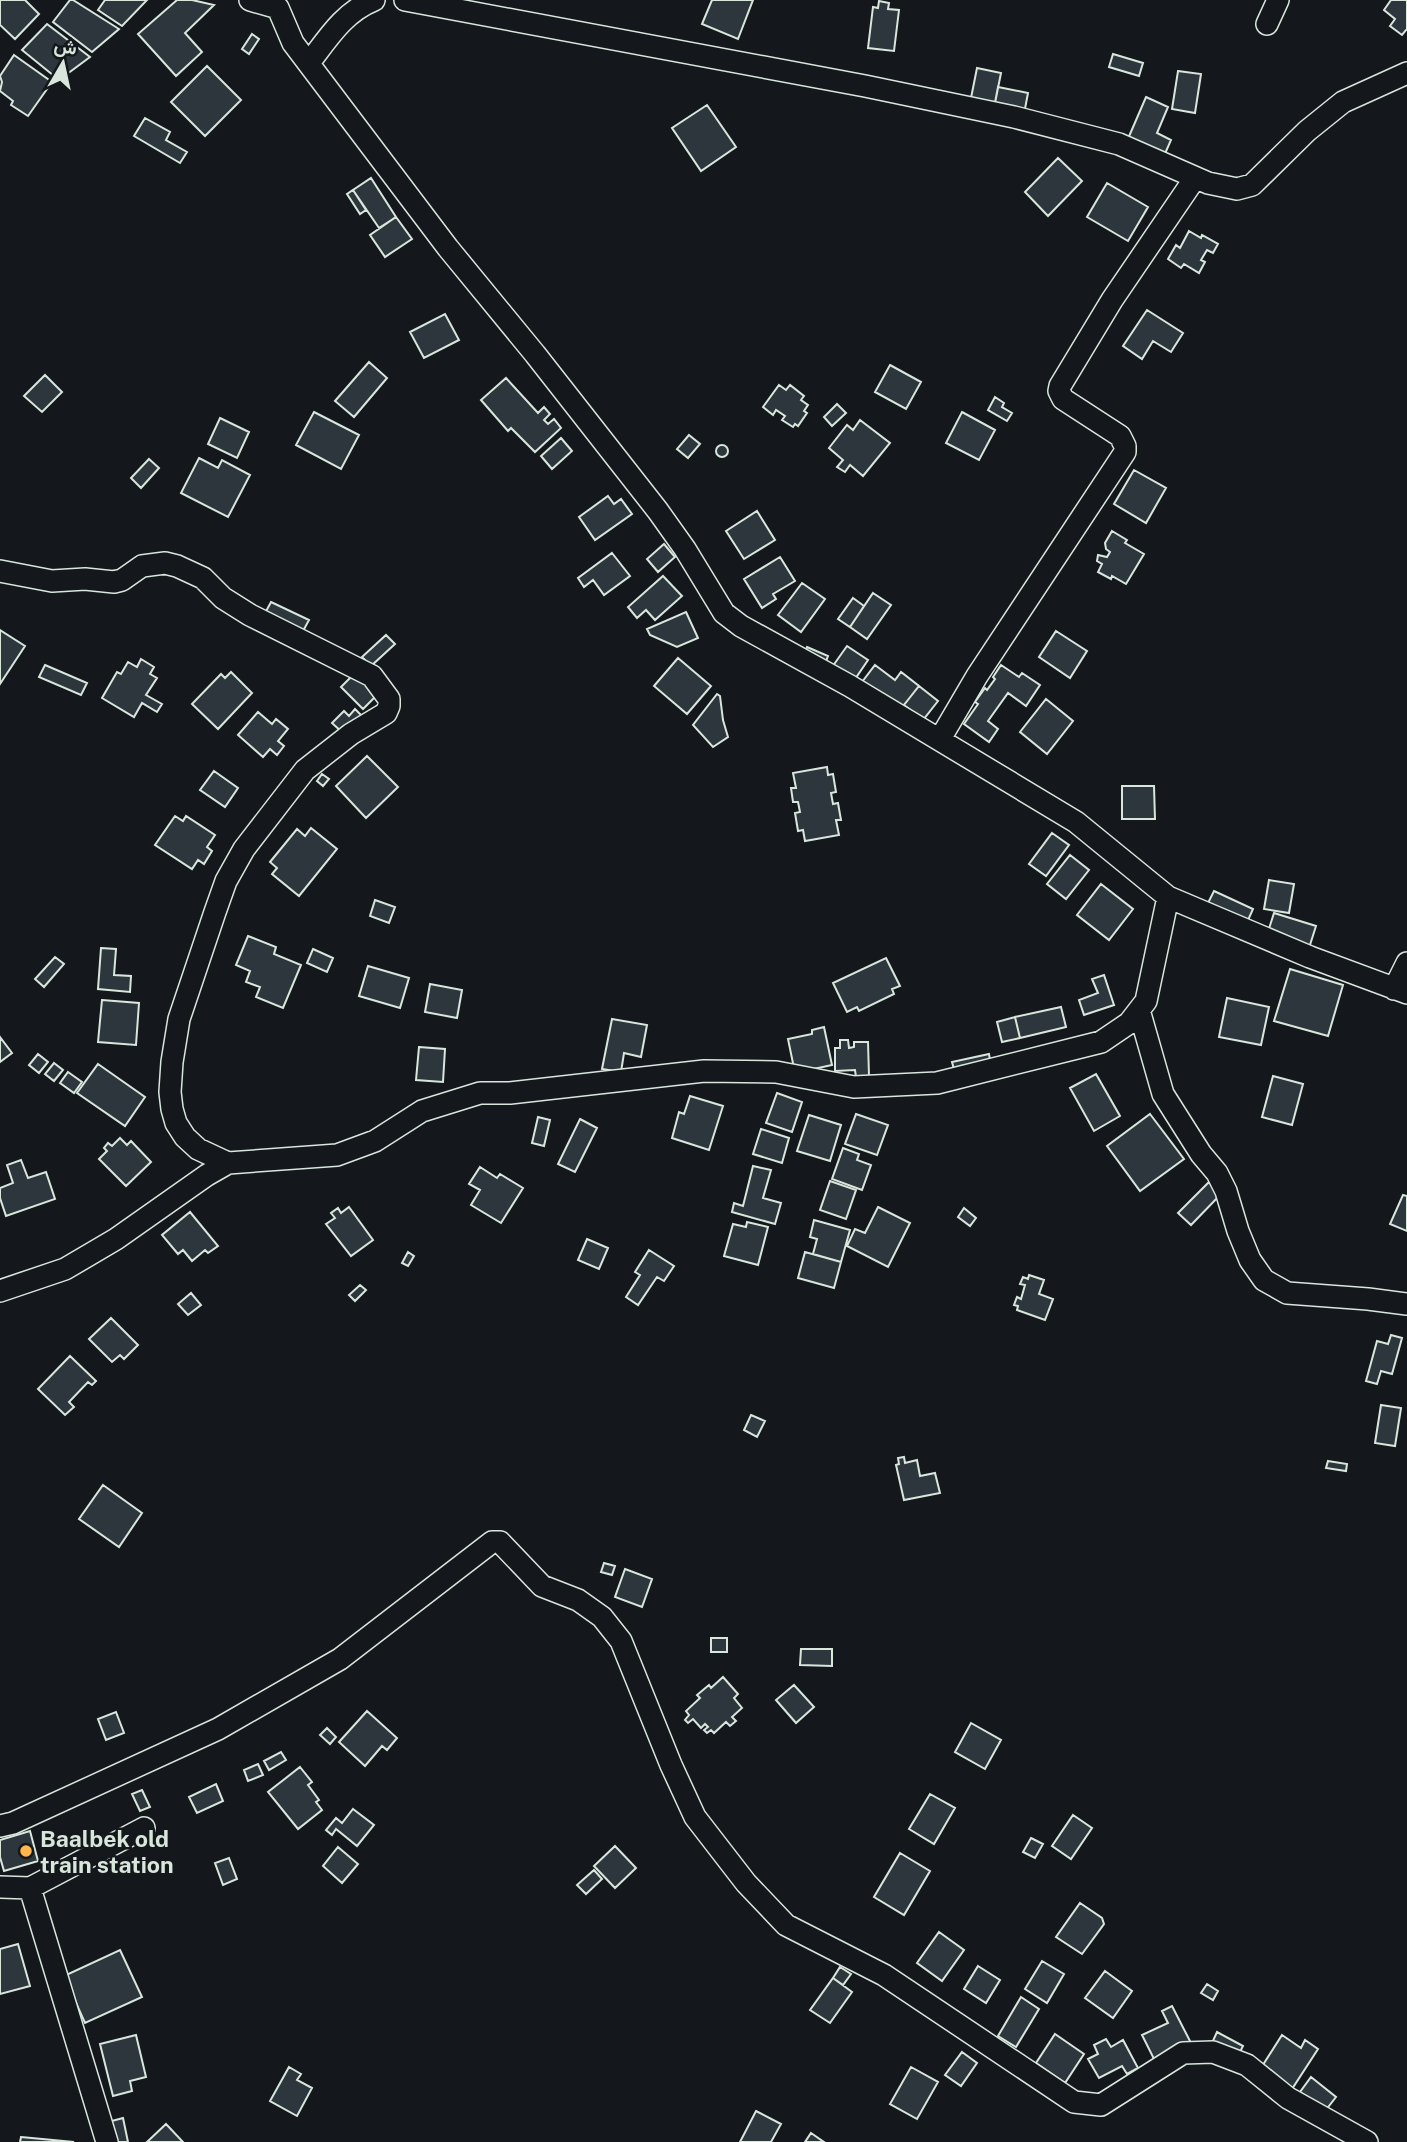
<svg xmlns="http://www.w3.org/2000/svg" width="1407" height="2142" viewBox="0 0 1407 2142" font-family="'Public Sans',Vazirmatn,sans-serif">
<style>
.building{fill:#2c363c;stroke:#d8e6dc;stroke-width:2}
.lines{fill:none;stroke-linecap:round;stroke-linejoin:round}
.minor-casing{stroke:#d8e6dc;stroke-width:24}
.minor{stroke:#14181c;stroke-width:21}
.poi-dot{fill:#ffb74d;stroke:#14181c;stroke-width:2.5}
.labels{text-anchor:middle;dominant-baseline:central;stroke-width:5;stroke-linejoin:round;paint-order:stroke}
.poi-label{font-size:23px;font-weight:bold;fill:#d8e6dc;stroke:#14181c;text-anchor:start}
</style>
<rect width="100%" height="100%" fill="#14181c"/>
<path class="building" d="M0,0H25L39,14L15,39L0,25Z
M70,0H73L119,29L92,52L53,22Z
M105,0H147L122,26L98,10Z
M177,0H192L214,5L185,33L202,52L176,76L138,34Z
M712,0H753L738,39L702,24Z
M1391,0H1407V29L1402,35L1390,26L1395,19L1384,10Z
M879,1L889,3L888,9L899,10L894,51L868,48L873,7L878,8Z
M47,24L90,57L59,80L22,50Z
M252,34L259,39L249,54L242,49Z
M1113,54L1143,63L1139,76L1109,67Z
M14,55L52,82L28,116L11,105L13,101L0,91L2,82L0,76Z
M207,66L241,100L205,136L171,102Z
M977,68L1001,73L994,108L970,103Z
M1178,71L1201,74L1195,113L1172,109Z
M998,87L1028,93L1024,114L994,108Z
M1146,97L1168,107L1157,133L1171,140L1164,156L1127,141Z
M707,105L736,147L701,171L672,128Z
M145,118L170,132L166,140L187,152L180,163L134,136Z
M1058,158L1082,181L1048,216L1025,192Z
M371,178L396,217L379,228L353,190Z
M1107,183L1148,207L1128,241L1087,217Z
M353,190L366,210L360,214L347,194Z
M396,217L412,239L385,257L370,235Z
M1189,231L1201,238L1202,235L1218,244L1213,253L1207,250L1201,260L1205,262L1199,273L1184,264L1181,268L1168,259L1176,245L1180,248Z
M1147,310L1183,333L1171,352L1153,341L1142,359L1123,346Z
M445,314L459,340L424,358L410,332Z
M369,362L387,378L354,417L335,401Z
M890,365L921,382L906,409L875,392Z
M45,375L62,392L42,412L24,396Z
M506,378L538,413L544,407L550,414L544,420L548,424L554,419L561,428L535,452L511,428L508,431L481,400Z
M779,385L786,390L790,385L804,396L801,400L808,405L804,411L807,413L798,426L795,424L793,427L782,420L785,416L776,410L773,415L763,407Z
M995,397L1004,403L1002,407L1012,413L1007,421L988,410Z
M837,404L846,413L832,426L824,417Z
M314,412L359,435L341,469L296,445Z
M962,412L995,430L979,460L946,443Z
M220,418L249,432L237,458L208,444Z
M860,420L890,443L863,476L850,465L845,472L837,467L843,460L829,448L847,425L853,430Z
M689,435L700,444L688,458L677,449Z
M561,438L572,451L552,469L541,456Z
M716 451a6 6 0 1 1 12 0a6 6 0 1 1-12 0Z
M199,458L218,468L222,460L250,475L228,517L181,493Z
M149,459L159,468L141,488L131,478Z
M1134,470L1166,488L1146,523L1114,504Z
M608,496L614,504L621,499L632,514L595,540L579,517Z
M757,511L775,540L744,559L726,531Z
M1112,531L1127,540L1125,543L1144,554L1126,584L1112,576L1111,579L1098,572L1102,564L1097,561L1098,555L1107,557L1110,552L1106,549L1105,543Z
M664,544L675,557L658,572L647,559Z
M612,553L630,576L604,595L593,580L584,587L578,578Z
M780,557L795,581L773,594L776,599L762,608L744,579Z
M663,576L682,596L655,620L646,610L637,618L628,607Z
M802,583L825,599L801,632L778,615Z
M873,593L891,605L867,639L850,627Z
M853,598L864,606L850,627L838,619Z
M271,602L309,620L302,633L264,615Z
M686,612L698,638L677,647L650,635L647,629Z
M0,630L25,646L0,684Z
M1056,631L1087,651L1070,678L1039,657Z
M386,635L395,644L371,666L362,657Z
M847,646L868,660L851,685L830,670Z
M807,647L828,656L825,664L804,656Z
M678,658L711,686L687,714L654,686Z
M141,659L154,667L150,674L157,678L146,695L162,704L157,712L142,703L134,717L102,698L117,672L121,674L128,662L137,667Z
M45,665L87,683L81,695L39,677Z
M875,665L895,680L901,672L919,686L899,711L862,682Z
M1001,665L1019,677L1022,673L1040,685L1026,706L1008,693L988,721L998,729L989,742L964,724L978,704L975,702L985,688L987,690L995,679L993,677Z
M231,672L252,693L218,729L192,704L221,674L225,678Z
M356,672L378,694L363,709L341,687Z
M919,686L938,701L923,720L904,705Z
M717,694L720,696L723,720L728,737L713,747L693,725Z
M1046,699L1073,721L1047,754L1020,732Z
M355,709L362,716L344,734L332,723L344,711L349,716Z
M258,712L272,724L276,719L288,729L278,741L284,746L277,755L270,749L263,757L238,735Z
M367,756L398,787L366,818L336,786Z
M827,767L828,775L833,774L836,792L831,793L833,804L838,803L841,820H836L839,835L805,841L803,830L798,831L795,813L800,812L798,802H793L791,788H796L793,773Z
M214,771L238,788L225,807L200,790Z
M322,774L329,779L323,786L317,781Z
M1122,786H1154L1155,819H1122Z
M175,816L183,821L186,816L215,835L207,847L212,851L204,864L198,860L192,869L155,845Z
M311,828L337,849L299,896L272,874L277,868L270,862L297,829L305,836Z
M1052,833L1069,845L1046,876L1029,864Z
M1070,855L1089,870L1066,899L1047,884Z
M1269,880L1294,884L1289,913L1264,909Z
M1101,884L1133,909L1109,940L1077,915Z
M1214,891L1253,909L1245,927L1205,909Z
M375,900L395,907L389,923L370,916Z
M1274,913L1316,926L1309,948L1267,935Z
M248,936L276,947L274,954L301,965L283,1008L256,997L260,987L246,982L250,971L236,965Z
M101,948L116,949L114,975L131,976L130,992L98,989Z
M313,949L333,958L327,972L307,963Z
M55,957L64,964L44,987L35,979Z
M886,958L900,986L892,989L894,994L859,1011L857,1007L847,1012L833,983Z
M368,966L409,978L400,1008L359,996Z
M1290,969L1343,985L1328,1036L1274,1021Z
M1104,975L1114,1005L1084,1015L1079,1000L1098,993L1092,979Z
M430,984L462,990L457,1018L425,1012Z
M1227,998L1269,1007L1261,1045L1219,1037Z
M102,1000L139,1003L136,1045L98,1042Z
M1061,1007L1066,1027L1020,1038L1015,1017Z
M1015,1017L1020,1038L1002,1042L997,1022Z
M612,1019L647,1025L641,1057L624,1053L621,1072L602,1069Z
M824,1027L832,1065L795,1073L788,1039L812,1034V1030Z
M0,1037L12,1053L0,1062Z
M840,1040H848L849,1048L854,1047V1042H868L869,1076L856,1077L855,1070L835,1071V1048H840Z
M419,1047L445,1049L443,1082L416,1080Z
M38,1054L48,1062L39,1073L29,1065Z
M989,1054L991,1066L955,1073L952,1062Z
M54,1063L63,1070L54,1081L45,1074Z
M98,1064L145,1097L125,1126L77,1093Z
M68,1072L82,1082L74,1093L60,1083Z
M1096,1074L1120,1116L1094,1131L1070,1088Z
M1273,1076L1303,1084L1292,1125L1262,1117Z
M777,1093L802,1102L792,1132L766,1123Z
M690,1096L723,1106L709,1150L672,1138L679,1112L684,1114Z
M856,1114L888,1125L877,1155L845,1144Z
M1150,1114L1184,1159L1140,1191L1107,1146Z
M809,1115L841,1125L830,1161L797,1151Z
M538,1117L550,1120L544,1146L532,1143Z
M580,1119L597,1128L575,1172L558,1164Z
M761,1129L789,1138L782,1163L753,1154Z
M120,1138L127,1145L131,1141L151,1162L126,1186L99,1159L107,1151L104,1148L108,1143L112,1146Z
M843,1148L859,1154L857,1160L871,1165L862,1190L832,1179Z
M21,1160L28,1178L46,1172L55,1199L6,1216L0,1198V1188L13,1183L7,1165Z
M753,1166L771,1170L763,1198L781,1203L775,1224L732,1212L734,1203L743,1206Z
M480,1167L497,1178L500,1174L523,1188L501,1223L471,1205L480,1190L469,1184Z
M830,1181L856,1190L846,1219L820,1210Z
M1209,1182L1221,1194L1191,1225L1178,1213Z
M1403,1195L1407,1196V1231L1390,1224Z
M349,1207L373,1240L351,1256L326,1224L335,1218L331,1213L338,1208L341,1213Z
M878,1207L910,1223L888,1267L847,1246L855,1229L865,1233Z
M964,1208L976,1218L970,1226L958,1217Z
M190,1212L218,1246L208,1253L205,1250L192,1261L183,1250L178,1254L162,1235Z
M814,1220L850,1230L841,1262L813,1254L817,1239L810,1237Z
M747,1222L768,1227L758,1265L724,1256L733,1224L746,1227Z
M587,1239L608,1248L599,1269L578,1260Z
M649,1250L674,1266L664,1281L657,1277L638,1305L626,1297L640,1275L635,1272Z
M408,1252L414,1256L408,1266L402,1263Z
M805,1252L841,1262L834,1288L798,1278Z
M1029,1275L1044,1280L1039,1294L1053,1299L1045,1320L1017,1310L1018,1306L1014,1305L1017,1297L1021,1299L1025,1285L1020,1284L1023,1277L1028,1279Z
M360,1285L366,1290L355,1301L349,1295Z
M191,1293L201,1305L188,1315L178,1304Z
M111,1318L138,1345L124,1359L120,1355L112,1362L89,1339Z
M1391,1335L1402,1338L1392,1374L1381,1371L1377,1384L1366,1381L1377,1341L1388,1344Z
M70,1356L96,1381L92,1385L88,1382L69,1402L74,1407L65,1415L38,1389Z
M1381,1405L1401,1408L1395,1446L1375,1443Z
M751,1415L765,1421L757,1437L744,1430Z
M904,1457L905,1463L917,1460L920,1476L935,1473L940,1493L904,1500L896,1465L899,1464L898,1458Z
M1328,1461L1347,1464L1346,1471L1326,1468Z
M103,1485L142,1513L119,1547L79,1519Z
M604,1563L615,1566L612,1575L601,1572Z
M625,1569L652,1579L642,1607L615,1597Z
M711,1638H727V1652H711Z
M801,1649H832V1666L800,1665Z
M723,1677L738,1694L734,1698L742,1708L732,1717L736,1721L730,1726L726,1722L714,1733L711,1730L707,1733L704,1730L708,1727L705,1724L701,1728L693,1719L688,1723L685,1720L689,1715L686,1711L700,1698L697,1695L709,1685L711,1688Z
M794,1685L814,1707L796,1723L776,1700Z
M367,1711L397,1738L387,1750L382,1746L365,1766L339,1742Z
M116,1712L124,1733L106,1740L98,1719Z
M971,1723L1001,1740L985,1769L955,1752Z
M327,1728L336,1737L330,1744L320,1735Z
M281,1752L286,1760L269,1770L264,1761Z
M258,1764L263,1775L248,1781L244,1770Z
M300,1767L312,1782L308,1785L319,1800L316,1802L322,1810L298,1829L268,1792Z
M216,1784L223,1801L197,1813L189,1797Z
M142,1790L150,1807L140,1811L132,1794Z
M930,1794L955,1808L934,1844L909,1829Z
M353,1809L374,1825L357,1846L336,1829L332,1835L326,1830L336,1818L342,1823Z
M1073,1815L1092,1828L1071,1859L1052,1846Z
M30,1831L38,1861L4,1871L0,1857V1840Z
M1031,1838L1043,1844L1035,1858L1023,1852Z
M615,1846L636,1868L615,1888L594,1866Z
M338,1847L358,1864L342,1883L323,1866Z
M900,1853L930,1871L904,1915L874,1897Z
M229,1858L237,1879L223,1885L215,1863Z
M594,1870L602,1879L586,1894L577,1885Z
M1080,1903L1102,1918L1104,1924L1082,1954L1056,1937Z
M939,1932L964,1950L942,1981L917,1963Z
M18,1944L30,1986L0,1994V1949Z
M120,1950L142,1997L85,2023L64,1976Z
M1042,1961L1064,1974L1047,2003L1025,1989Z
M978,1966L1000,1980L986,2003L964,1989Z
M840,1967L851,1974L843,1985L833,1978Z
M1105,1971L1132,1991L1113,2018L1085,1998Z
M833,1978L852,1992L830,2023L810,2010Z
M1207,1984L1218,1991L1213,2000L1201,1993Z
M1021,1997L1039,2009L1016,2047L998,2036Z
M1172,2006L1191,2043L1155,2061L1142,2035L1168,2023L1162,2011Z
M1217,2032L1243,2046L1238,2056L1212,2043Z
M1055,2034L1084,2054L1065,2083L1036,2063Z
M136,2035L146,2077L130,2081L132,2091L113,2096L100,2044Z
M1282,2035L1301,2048L1305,2040L1318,2049L1292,2089L1261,2068Z
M1106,2039L1111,2047L1123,2040L1138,2068L1127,2074L1122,2066L1099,2078L1088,2059L1098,2054L1094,2045Z
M962,2052L977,2063L961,2086L945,2075Z
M289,2067L301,2074L297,2080L312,2088L297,2116L270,2101Z
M911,2067L938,2082L917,2119L890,2104Z
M1311,2077L1336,2097L1325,2111L1300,2092Z
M756,2111L781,2124L771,2142H740Z
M123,2118L128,2142H112L108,2122Z
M166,2124L183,2142H147Z
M811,2133L824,2142H805Z
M21,2137L74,2142H20Z"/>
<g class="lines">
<defs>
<path id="minor" d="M250,0L278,8L293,43L448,248L535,354L658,511L685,549L724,613L741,626L850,686L1076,822L1168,897L1310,957L1407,993
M405,0L865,86L1014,117L1119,144L1208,183L1237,189L1252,185L1307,131L1343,102L1407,73
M1267,24L1278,0
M309,63C328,38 344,12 374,0
M0,571L52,581L85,579L114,582L122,580L142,566L165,563L177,566L203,578L223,598L250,615L372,676L389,699V706L386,713L351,734L305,770L244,849L226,881L215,912L179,1019L172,1062L170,1092L172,1109L176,1123L185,1137L198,1149L228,1163
M940,739L977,676L1125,452V446L1120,436L1063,399L1059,391L1060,386L1112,300L1195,178
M1394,989L1407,963
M1139,1010L1163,1094L1201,1154L1217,1173L1226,1191L1238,1231L1250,1260L1264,1280L1287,1293L1368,1299L1407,1304
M0,1291L65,1269L116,1239L207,1175L228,1163L337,1155L375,1141L422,1111L480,1093H510L704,1071L776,1072L854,1087L937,1083L1101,1042L1129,1023L1146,1001L1168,897
M0,1826L13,1823L218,1729L340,1659L492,1542H500L542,1586L578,1600L602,1617L621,1641L671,1765L695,1817L746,1883L786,1925L884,1975L1074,2102L1101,2105L1183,2053L1213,2052L1247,2065L1288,2098L1367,2142
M0,1887L30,1888L144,1828
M30,1888L107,2142"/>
</defs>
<use href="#minor" class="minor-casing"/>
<use href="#minor" class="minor"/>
</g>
<circle class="poi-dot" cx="26" cy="1851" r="7"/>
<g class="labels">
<g class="poi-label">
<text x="40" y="1838">Baalbek old<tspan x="40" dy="26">train station</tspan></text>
</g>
</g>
<g transform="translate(63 63) rotate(9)" stroke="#14181c" stroke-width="5" paint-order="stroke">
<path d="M0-5L12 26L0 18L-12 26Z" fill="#d8e6dc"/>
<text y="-10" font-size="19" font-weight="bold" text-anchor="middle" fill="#d8e6dc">ش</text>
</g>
</svg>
